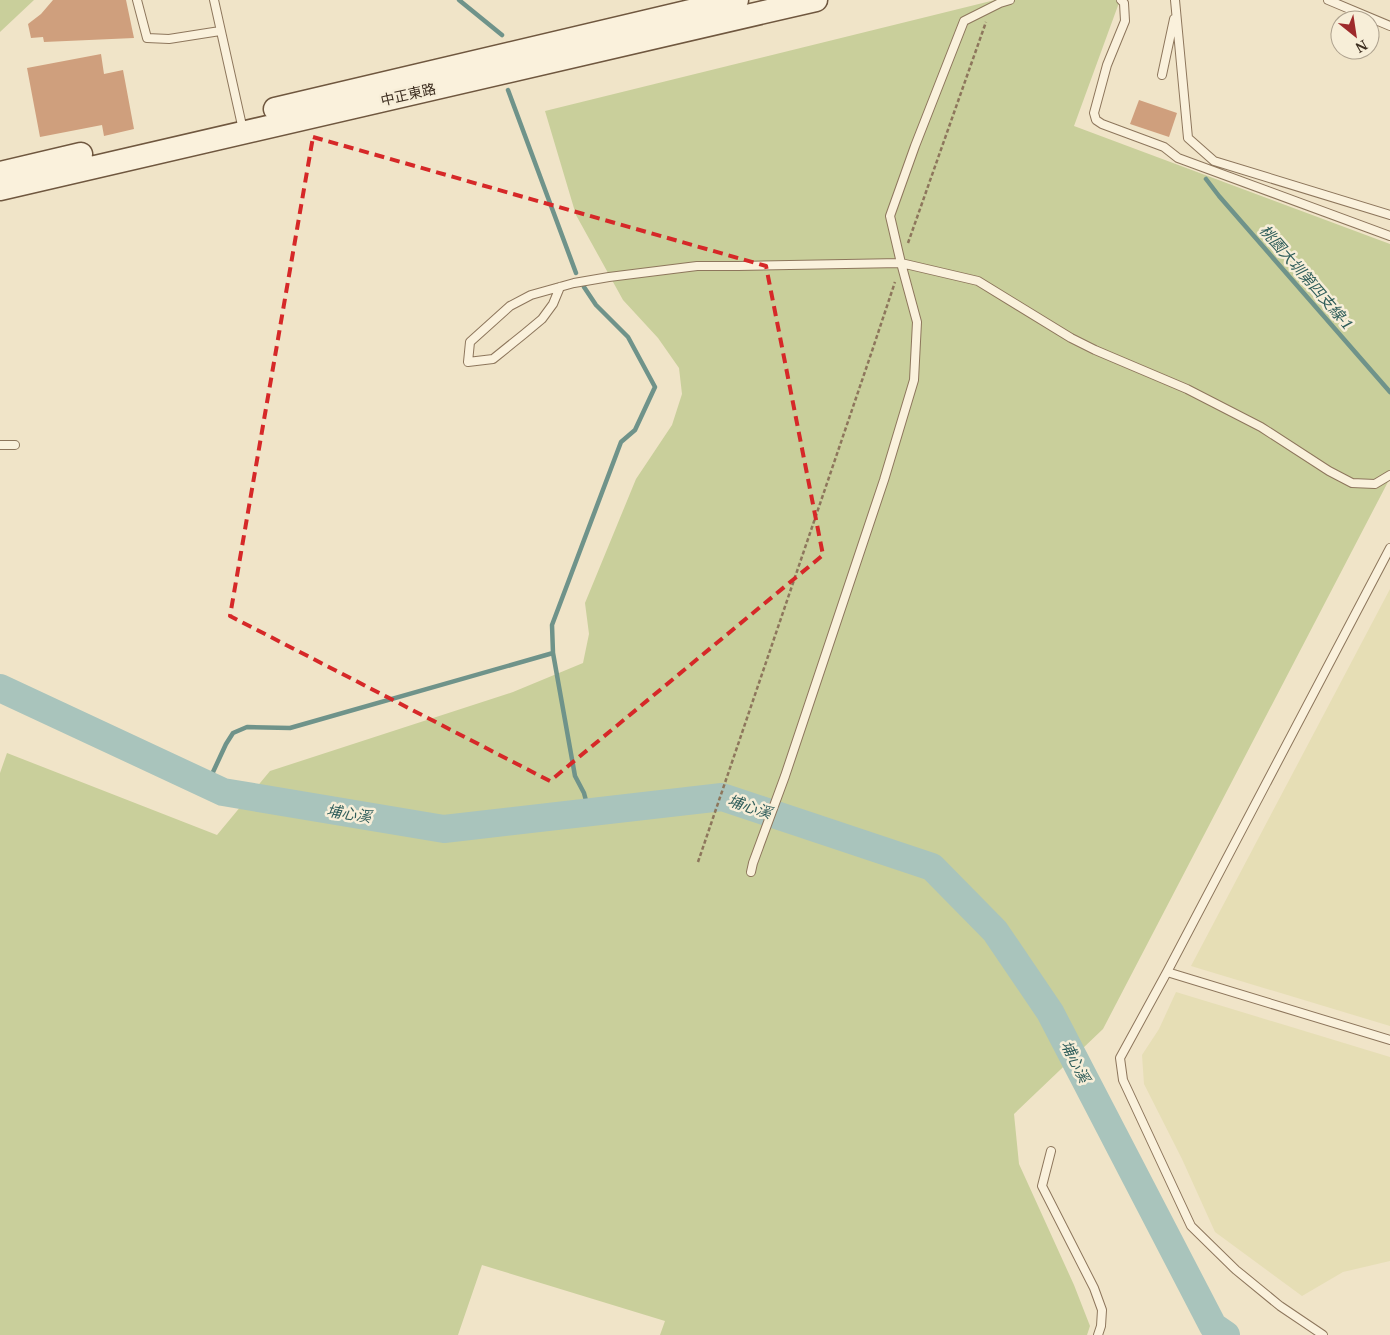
<svg xmlns="http://www.w3.org/2000/svg" width="1390" height="1335" viewBox="0 0 1390 1335" font-family="'Noto Serif','Noto Sans TC',serif">
<style>
.farmland{fill:#e6deb5}
.green{fill:#c9cf9b}
.lines{fill:none;stroke-linecap:round;stroke-linejoin:round}
.stream{stroke:#6f938a;stroke-width:4.5}
.river{stroke:#a9c4bc;stroke-width:28}
.building{fill:#cf9f7d}
.lane-casing{stroke:#8d765c;stroke-width:10}
.secondary-casing{stroke:#6f573f;stroke-width:25}
.path{stroke:#8d765c;stroke-width:2.5;stroke-dasharray:4 2.5;stroke-linecap:butt}
.lane{stroke:#faf1dc;stroke-width:8}
.secondary{stroke:#faf1dc;stroke-width:22}
.marked{fill:none;stroke:#d62828;stroke-width:4;stroke-dasharray:10 6;stroke-linejoin:round}
.labels{text-anchor:middle;dominant-baseline:central;stroke-width:5;stroke-linejoin:round;paint-order:stroke}
.street-label{font-size:14px;fill:#3d2e20;stroke:#f7eed8}
.water-label{font-size:15px;font-style:italic;fill:#2f5d5a;stroke:#f7eed8}
</style>
<rect width="100%" height="100%" fill="#f0e4c8"/>
<path class="farmland" d="M1390,589V1026L1191,966Z
M1176,992L1390,1057V1261L1343,1272L1302,1296L1215,1232L1182,1159L1144,1084L1142,1055L1159,1029Z"/>
<path class="green" d="M0,0H34L0,32Z
M995,0H1120L1074,126L1390,244V478L1103,1029L1014,1114L1019,1164L1074,1285L1090,1326L1087,1335H660L665,1321L482,1265L458,1335H0V773L7,753L217,835L270,771L513,692L583,663L589,634L585,603L636,479L672,425L682,394L679,368L658,338L623,300L576,215L545,111Z"/>
<g class="lines">
<path class="stream" d="M459,0L502,35
M508,90L576,273
M1206,179L1219,196L1390,392
M584,287L596,305L628,337L655,387L635,430L621,442L552,625L553,653L575,776L584,793L589,812
M207,785L226,744L233,733L247,727L290,728L553,653"/>
<path class="river" d="M0,688L223,792L444,829L722,797L932,867L995,931L1050,1012L1213,1326L1226,1335"/>
</g>
<path class="building" d="M53,0H126L134,38L44,42L43,37L31,38L28,24L41,14Z
M101,54L104,74L123,70L134,129L104,136L102,125L40,137L27,68Z
M1139,100L1177,113L1169,137L1130,124Z"/>
<g class="lines">
<defs>
<path id="lane" d="M137,0L147,38L169,39L220,31
M214,0L243,130
M1121,0L1124,3L1125,21L1107,65L1094,113L1096,120L1102,124L1164,147L1178,158L1390,236
M1175,0L1188,138L1214,161L1390,215
M1328,0L1390,26
M1162,75L1174,19
M560,287L553,304L542,319L524,334L493,359L468,362L470,342L510,306L531,295L574,283L609,277L697,266H738L901,263L978,281L1071,338L1095,350L1187,389L1261,427L1329,471L1352,483L1375,484L1390,475
M0,445H15
M751,872L753,863L785,776L884,480L914,380L917,322L901,263L890,216L915,146L964,21L1000,3L1010,0
M1167,972L1390,1040
M1051,1151L1042,1186L1094,1288L1102,1310L1101,1326L1098,1335
M1323,1335L1280,1306L1236,1270L1191,1226L1123,1080L1120,1058L1167,972L1390,548"/>
<path id="secondary" d="M275,109L737,0
M0,173L81,154
M0,189L816,0"/>
</defs>
<use href="#lane" class="lane-casing"/>
<use href="#secondary" class="secondary-casing"/>
<path class="path" d="M908,243L986,22
M698,862L871,354L895,282"/>
<use href="#lane" class="lane"/>
<use href="#secondary" class="secondary"/>
</g>
<path class="marked" d="M313,137L766,266L823,555L550,781L230,616Z"/>
<g class="labels">
<g class="street-label">
<text transform="translate(408 94) rotate(-13)">中正東路</text>
</g>
<g class="water-label">
<text transform="translate(1307 277) rotate(49)">桃園大圳第四支線-1</text>
<text transform="translate(750 806) rotate(18)">埔心溪</text>
<text transform="translate(349 813) rotate(9)">埔心溪</text>
<text transform="translate(1076 1061) rotate(63)">埔心溪</text>
</g>
</g>
<g transform="translate(1355 35) rotate(150)"><circle r="24" fill="#f7eed8" stroke="#ada18e"/>
<path d="M0-4L9 19L0 12L-9 19Z" fill="#9e2a2b"/>
<text y="-8" font-size="14" font-weight="bold" text-anchor="middle" fill="#3d2e20">N</text>
</g>
</svg>
